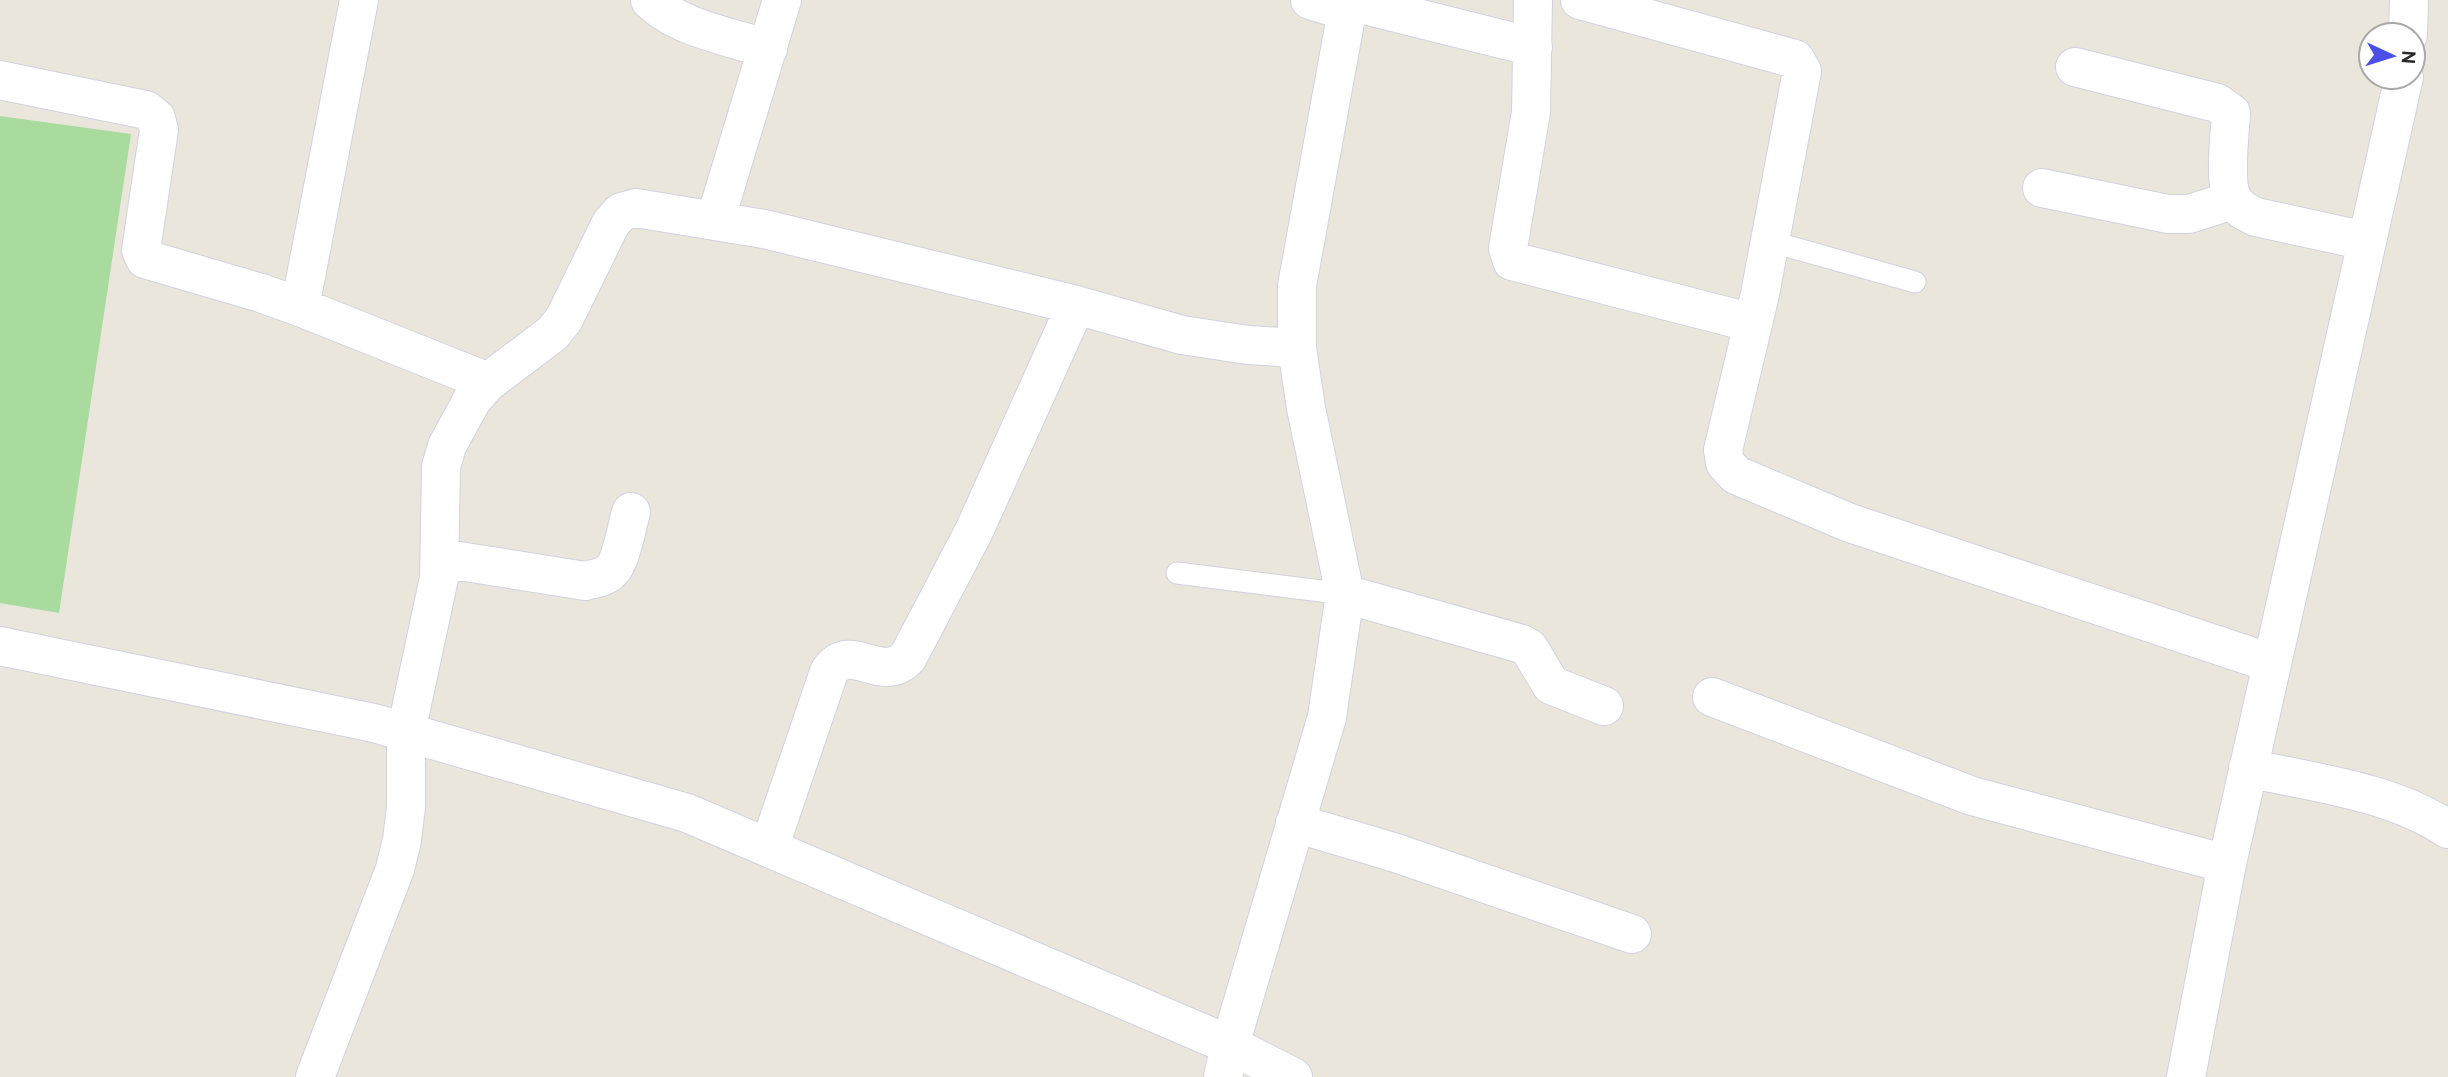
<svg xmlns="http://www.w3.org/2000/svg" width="2448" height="1077" viewBox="0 0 2448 1077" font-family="Overpass,sans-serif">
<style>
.green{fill:#a8db9d}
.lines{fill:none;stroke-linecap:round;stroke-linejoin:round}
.service-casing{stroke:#d1d2e0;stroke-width:23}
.minor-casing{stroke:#d1d2e0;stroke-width:40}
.tertiary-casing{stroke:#d1d2e0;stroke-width:40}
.secondary-casing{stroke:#d1d2e0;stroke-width:40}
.service{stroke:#fff;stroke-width:21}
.minor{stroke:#fff;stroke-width:38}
.tertiary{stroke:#fff;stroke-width:38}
.secondary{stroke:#fff;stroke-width:38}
</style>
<rect width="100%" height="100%" fill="#eae6dc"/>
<path class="green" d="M0,116L131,134L59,613L0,603Z"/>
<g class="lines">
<defs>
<path id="service" d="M1769,241L1915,282
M1177,573L1345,594"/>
<path id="minor" d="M650,0C678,28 731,37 768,49
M1310,0L1347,11
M1533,0L1531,112L1508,248L1512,261L1753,323
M1580,0L1795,59L1802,71L1760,294L1723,450L1725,463L1736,475L1850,523L2271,663
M1349,1L1533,47
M2408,35L2409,0
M2075,67L2217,103L2231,113C2230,134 2223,185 2234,201C2239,209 2248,213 2256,217L2366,241
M0,80L146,110L156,118L159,130L141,250L145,259L261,293L300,307L488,382
M2042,188L2168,214H2189L2233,200
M715,221L782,0
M300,307L359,0
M440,558L585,581C593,579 605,577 611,571C621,562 627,526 631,512
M1345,594L1522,644L1529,648L1551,685L1604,706
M1712,697L1972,796L2227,864
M2248,768C2315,783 2390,791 2448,829
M1295,823L1396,853L1632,934
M769,848L829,672C851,639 881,686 908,657L974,531L1076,305
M315,1077L395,869L402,840L406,807V732L439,578L441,467L447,446L472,400L488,382L553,333L564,319L611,223L621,212L636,208L764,229L1076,305L1182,335L1248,345L1297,348
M1223,1077L1230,1045
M2186,1077L2227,864L2404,77"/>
<path id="tertiary" d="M1230,1045L1327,717L1345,594L1306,408L1297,348V286L1349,0"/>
<path id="secondary" d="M0,646L374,723L687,813L1230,1045L1293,1077"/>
</defs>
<use href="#service" class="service-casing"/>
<use href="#minor" class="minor-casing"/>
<use href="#tertiary" class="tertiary-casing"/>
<use href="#secondary" class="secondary-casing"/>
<use href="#service" class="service"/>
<use href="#minor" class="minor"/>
<use href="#tertiary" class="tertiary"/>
<use href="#secondary" class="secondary"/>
</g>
<g transform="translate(2392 56) rotate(94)"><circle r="33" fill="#ffffff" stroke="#a9a9a9" stroke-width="2"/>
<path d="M0-5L12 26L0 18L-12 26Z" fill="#4b4ee7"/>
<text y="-10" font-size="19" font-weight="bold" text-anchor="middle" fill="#292929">N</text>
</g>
</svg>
